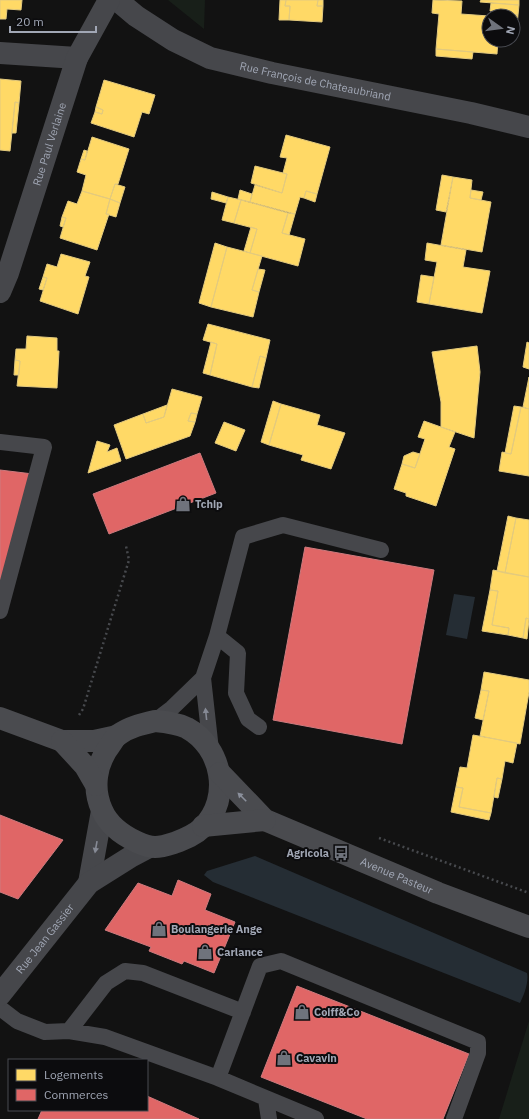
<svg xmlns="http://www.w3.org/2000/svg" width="529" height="1119" viewBox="0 0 529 1119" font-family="'IBM Plex Sans',sans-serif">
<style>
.green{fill:#181f19}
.water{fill:#252d34}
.homes{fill:#ffd966;stroke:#e3ca7e}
.shops{fill:#e06666;stroke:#cd7a7e}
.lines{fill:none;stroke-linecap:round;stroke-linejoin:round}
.path{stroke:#47494d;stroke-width:2.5;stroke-dasharray:2 3;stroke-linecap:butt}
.service{stroke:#46474b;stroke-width:16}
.minor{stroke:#46474b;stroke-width:22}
.secondary{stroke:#4a4b4f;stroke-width:22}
.oneway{fill:#868a95}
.oneway2{fill:#8b909c}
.labels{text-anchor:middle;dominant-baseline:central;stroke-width:4;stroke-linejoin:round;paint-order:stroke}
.street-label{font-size:11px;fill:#a1a7b5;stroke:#0c0c0e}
.poi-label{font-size:11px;font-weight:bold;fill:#a1a7b5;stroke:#0c0c0e;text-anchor:start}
</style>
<rect width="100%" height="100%" fill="#121212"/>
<path class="green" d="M168,0H205L204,29Z
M529,1021V1119H499Z"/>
<path class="water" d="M454,594L475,597L467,639L446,635Z
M255,856L527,973C529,982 524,995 520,1003L213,882L204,875L207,871Z"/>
<path class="homes" d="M0,0H22L21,10L7,9L6,19H0Z
M280,0H286L285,6H290L289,20H279Z
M286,0H318L317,6H323L322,22L289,20L290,6H285Z
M318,0H323V6H317Z
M433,0L462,1L461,14L489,16V40H498L497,54L436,49L439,14L432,13Z
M481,0H519V5L480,2Z
M491,3L519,5L518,15L506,14V12L490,11Z
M506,14L518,15L516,38L513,37V16H505Z
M436,49L473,52L472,59L436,56Z
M0,79L21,81L19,103L15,102L10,151L0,150Z
M104,80L155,95L149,114L142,112L134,137L91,123L95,112L102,114L103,110L96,107Z
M15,102L19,103L16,133H12Z
M96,107L103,110L102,114L95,112Z
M286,135L330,147L317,194L306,191L304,198L300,197L295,214L250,202L255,185L282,193L287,174L283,173L287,158L280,157Z
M92,137L129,149L118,184H115L110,199L82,191L86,175L77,172L81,159L85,160Z
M84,150L87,151L85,160L81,159Z
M255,166L287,174L282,193L251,183Z
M442,175L453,177L446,212L436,210Z
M453,177L472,180L470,198L491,202L482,252L441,245Z
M115,184L125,187L120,203L110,199Z
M240,190L252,194L250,202L238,199Z
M471,190L483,192L481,200L470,198Z
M82,191L110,199L106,214H109L97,250L60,238L66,218L62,217L68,201L77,204Z
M306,191L317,194L315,202L304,198Z
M212,192L228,197L226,203L211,199Z
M228,197L241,200L234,223L222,220Z
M110,199L120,203L116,217L106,214Z
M241,200L288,213L282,233L305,239L298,266L250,253L257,229L234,223Z
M288,213L295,214L289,235L282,233Z
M62,217L66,218L63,227L60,226Z
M251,227L257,229L250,253L244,251Z
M215,243L227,247L211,307L199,303Z
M427,243L466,250L463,267L490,271L482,313L429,304L437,262L425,260Z
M227,247L262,256L252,290L259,292L253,317L211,307Z
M61,254L90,262L85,276L89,277L78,314L40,301L47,278L43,277L47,264L57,267Z
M258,269L265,270L259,292L252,290Z
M421,275L434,277L429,304L417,302Z
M43,277L47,278L43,290L39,289Z
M208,324L270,340L266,358L260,356L252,387L210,375L217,344L203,340Z
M27,336L57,338V351H59L57,388L17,386L20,361L15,360L16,349H26Z
M211,342L217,344L210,375L203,373Z
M527,342L529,343V369L523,367Z
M477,346L480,372L474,438L441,427V402L432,352Z
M260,356L266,358L259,388L252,387Z
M15,360L20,361L19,375H14Z
M529,377V409L523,407Z
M172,389L202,397L197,414L191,413L188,421L195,422L190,436L126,459L114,425L143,414L146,423L164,417Z
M273,401L281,404L269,445L261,442Z
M281,404L320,415L317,425L345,433L331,469L301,460L303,455L269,445Z
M167,405L164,417L146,423L143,414Z
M514,406L521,407L511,454L505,453Z
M521,407L529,409V476L499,471L502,452L511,454Z
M191,413L197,414L195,422L188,421Z
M424,421L455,432L449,447L455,449L436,506L406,496V493L394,489L402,464L415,468L425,439L418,437Z
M224,422L245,430L236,451L215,443Z
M97,441L110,445L107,452L117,448L121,461L88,473Z
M413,452L420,454L415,468L402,464L404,456Z
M508,516L516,518L505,573L497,571Z
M516,518L529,520V577L505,573Z
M493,570L529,577V619L526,618L523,638L508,635L509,628L492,625L498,591L490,590Z
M490,590L498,591L492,625L509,628L508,635L482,631Z
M526,618L529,619L527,639L523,638Z
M484,672L529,680V692L520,744L480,736L489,691L481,690Z
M481,690L489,691L483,720L475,718Z
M473,735L517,743L513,763L505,761L502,779L497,778L491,813L459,807L463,788L456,787L460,767L467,768Z
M497,778L502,779L498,798L494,797Z
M456,787L463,788L459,807L491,813L489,820L451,812Z"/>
<path class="shops" d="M200,453L216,493L109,534L93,494Z
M0,470L33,474L0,582Z
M305,547L434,570L402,744L273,720Z
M0,815L63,840L18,899L0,892Z
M178,880L211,894L205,910L235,922L214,973L184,961L182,964L149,951L151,947L105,930L138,883L172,896Z
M297,986L469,1054L443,1119H367L261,1077Z
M147,1096L199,1119H38L42,1110H147Z"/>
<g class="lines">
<path class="path" d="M79,715L83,709L129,560L126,546
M379,838L529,893"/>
<path class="service" d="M0,442L44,447L0,611
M217,636L238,653L236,693L248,719L259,727
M203,678L211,750
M155,721L172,708L203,678L217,636L243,537L283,525L381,550
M0,1008L17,1021L45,1032L69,1031L105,1037L218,1078L260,966L281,961L478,1042V1053L454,1119
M69,1031L106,983L125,971L143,973L243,1012
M218,1078L316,1119
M266,1099L269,1119"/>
<g class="minor">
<path id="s1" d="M117,0L136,16L173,40L210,58L272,73L471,113L529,127"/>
<path d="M0,53L77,58"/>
<path id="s2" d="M0,292L8,273L77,58L109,0"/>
<path d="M89,883L102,811"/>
<path id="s3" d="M0,995L89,883L132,856L149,847"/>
</g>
<g class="secondary">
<path d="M0,718L62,741H94L117,736"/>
<path d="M155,721C166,722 177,723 187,728C222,747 232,798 203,827C195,835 185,839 174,843C158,848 152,849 137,842C122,835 108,824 102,810C92,788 96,763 111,744C113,741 115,737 118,735C129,727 142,724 155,721Z"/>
<path d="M62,741L85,766L96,785"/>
<path id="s4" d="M220,773L265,820L438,893L529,927"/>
<path d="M203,826L265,820"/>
</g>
</g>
<defs><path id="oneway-solid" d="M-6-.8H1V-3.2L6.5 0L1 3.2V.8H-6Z"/></defs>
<g class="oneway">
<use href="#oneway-solid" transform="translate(206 714) rotate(-96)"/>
<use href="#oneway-solid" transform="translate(96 847) rotate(100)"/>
</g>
<use class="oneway2" href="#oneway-solid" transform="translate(242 797) rotate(-135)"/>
<defs>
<symbol id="shop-bare" viewBox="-9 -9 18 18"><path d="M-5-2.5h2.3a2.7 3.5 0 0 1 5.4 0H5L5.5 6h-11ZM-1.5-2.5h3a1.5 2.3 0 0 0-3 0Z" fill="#6f737c" stroke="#0c0c0e" stroke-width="2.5" paint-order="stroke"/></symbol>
<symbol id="bus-bare" viewBox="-9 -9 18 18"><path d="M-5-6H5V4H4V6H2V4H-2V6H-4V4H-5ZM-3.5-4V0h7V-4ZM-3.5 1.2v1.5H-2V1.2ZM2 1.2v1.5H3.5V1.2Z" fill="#6f737c" stroke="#0c0c0e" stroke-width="2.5" paint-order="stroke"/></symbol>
</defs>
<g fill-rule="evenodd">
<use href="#shop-bare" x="172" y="493" width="22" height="22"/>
<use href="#bus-bare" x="330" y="842" width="22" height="22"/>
<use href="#shop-bare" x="148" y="918" width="22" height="22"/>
<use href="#shop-bare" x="194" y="941" width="22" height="22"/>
<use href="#shop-bare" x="291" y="1001" width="22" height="22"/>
<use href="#shop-bare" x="273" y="1047" width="22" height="22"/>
</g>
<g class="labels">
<g class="street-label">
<text stroke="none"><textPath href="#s1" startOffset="218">Rue François de Chateaubriand</textPath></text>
<text stroke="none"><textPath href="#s2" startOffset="156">Rue Paul Verlaine</textPath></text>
<text stroke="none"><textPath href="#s4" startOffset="208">Avenue Pasteur</textPath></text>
<text stroke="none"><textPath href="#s3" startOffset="72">Rue Jean Gassier</textPath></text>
</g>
<g class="poi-label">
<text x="195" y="504">Tchip</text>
<text x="329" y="853" text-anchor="end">Agricola</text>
<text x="171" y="929">Boulangerie Ange</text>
<text x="217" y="952">Carlance</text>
<text x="314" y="1012">Coiff&amp;Co</text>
<text x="296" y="1058">Cavavin</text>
</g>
</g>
<rect x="8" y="1059" width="140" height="52" fill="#0c0c0e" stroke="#484a51"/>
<rect x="16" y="1069" width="20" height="12" fill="#ffd966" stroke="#484a51"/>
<text x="44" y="1079" font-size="12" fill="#a1a7b5">Logements</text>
<rect x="16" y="1089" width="20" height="12" fill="#e06666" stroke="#484a51"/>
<text x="44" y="1099" font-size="12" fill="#a1a7b5">Commerces</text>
<g transform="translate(501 28) rotate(104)"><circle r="19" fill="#0c0c0e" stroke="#484a51"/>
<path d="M0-3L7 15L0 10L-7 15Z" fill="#6f737c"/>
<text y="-6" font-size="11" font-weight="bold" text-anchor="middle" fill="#a1a7b5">N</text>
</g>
<path d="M10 26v6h86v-6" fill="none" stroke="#a1a7b5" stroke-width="2"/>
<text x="16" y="26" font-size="12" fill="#a1a7b5" stroke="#0c0c0e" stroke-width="3" paint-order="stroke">20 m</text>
</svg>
